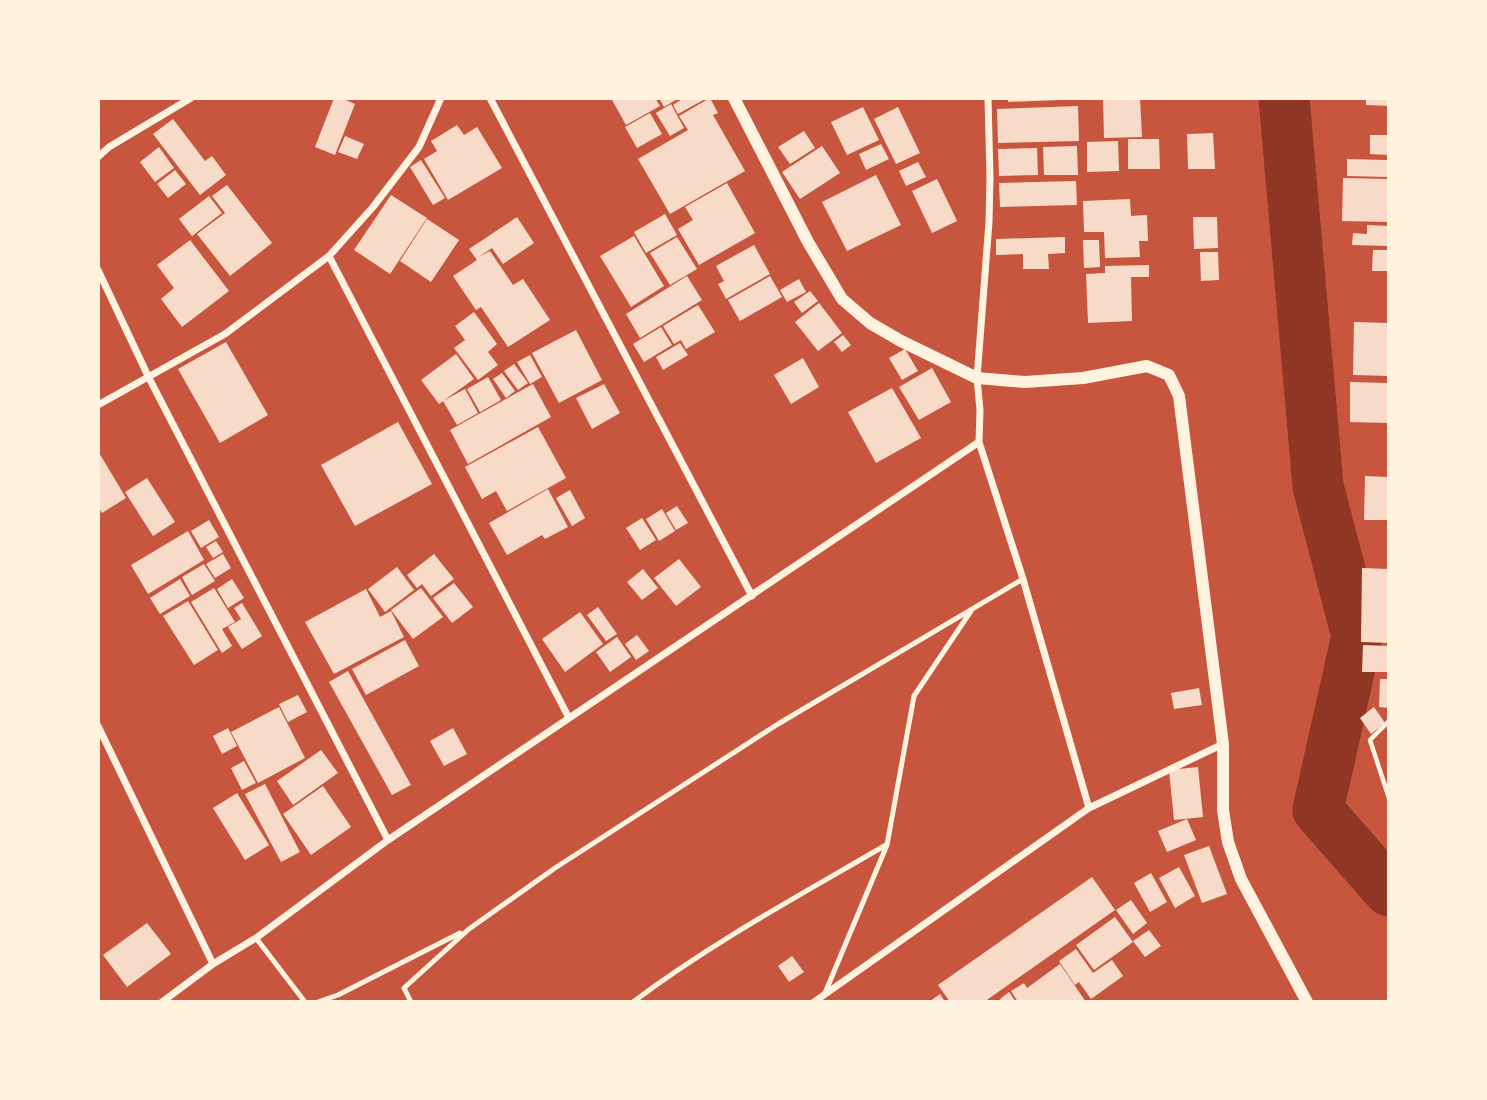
<svg xmlns="http://www.w3.org/2000/svg" width="1487" height="1100" viewBox="0 0 1487 1100" font-family="'Libre Baskerville',serif">
<style>
.lines{fill:none;stroke-linecap:round;stroke-linejoin:round}
.river{stroke:#8f3625;stroke-width:51}
.building{fill:#f7dbc8}
.path{stroke:#fff3e0;stroke-width:4.5}
.service{stroke:#fff3e0;stroke-width:5}
.minor{stroke:#fff3e0;stroke-width:7}
.tertiary{stroke:#fff3e0;stroke-width:12}
</style>
<rect width="100%" height="100%" fill="#c8553d"/>
<g class="lines">
<path class="river" d="M1284,98L1318,486L1357,636L1318,810L1389,891"/>
</g>
<path class="building" d="M334,98H341L355,104L335,155L315,147Z
M611,98H655L660,106L626,125Z
M659,98H679L664,107Z
M684,98H707L678,114L673,105Z
M710,98L718,113L713,115L745,171L670,214L638,159L688,130L679,116Z
M1008,98H1060V100L1008,102Z
M1103,98H1140L1142,137L1104,138Z
M1366,98H1389V106L1366,105Z
M671,104L684,128L670,136L656,113Z
M1078,106L1079,141L998,143L997,109Z
M863,107L879,140L847,155L831,122Z
M898,107L920,153L896,164L874,119Z
M650,113L662,134L637,148L625,127Z
M173,119L205,161L212,156L226,175L200,195L153,134Z
M457,125L464,135L477,127L502,168L448,200L424,159L437,151L431,141Z
M804,131L815,148L790,164L778,147Z
M1213,133L1215,169H1188L1187,134Z
M1370,135H1389V155L1370,154Z
M345,136L364,144L357,159L338,152Z
M1128,139H1159L1160,169H1128Z
M1118,141L1119,171L1087,172V142Z
M881,144L889,159L866,170L859,154Z
M822,146L840,173L800,199L782,172Z
M1077,146L1078,175H1044L1043,147Z
M159,147L174,168L155,182L140,162Z
M1037,148L1038,175L999,176L998,149Z
M1347,159L1387,160L1388,177L1347,176Z
M421,160L445,198L433,205L410,167Z
M918,162L926,177L906,186L899,171Z
M175,170L186,184L168,198L157,184Z
M876,175L901,225L847,251L822,202Z
M1343,178L1389,179V222L1342,221Z
M937,179L957,221L932,233L912,191Z
M1076,181L1077,205L1000,207L999,183Z
M727,183L755,233L699,265L678,229L693,220L685,207Z
M227,185L272,243L230,276L197,234L225,213L212,196Z
M391,195L427,218L390,274L354,250Z
M209,196L222,213L192,236L179,219Z
M1130,199L1131,216L1147,215L1148,241H1139L1140,257L1105,258L1104,232H1084L1083,201Z
M665,214L677,235L646,253L634,232Z
M517,217L534,243L503,264L492,248L479,257L490,251L513,285L523,279L550,320L508,347L481,307L476,310L453,276L477,260L469,249Z
M1193,217H1217L1218,248L1194,249Z
M427,219L459,240L431,282L400,261Z
M1367,225L1389,226V246L1352,245L1353,233L1367,234Z
M634,236L664,286L631,307L600,256Z
M677,237L697,269L670,285L650,253Z
M1065,237V253L1048,254L1049,269H1023V254L996,255V239Z
M190,240L229,291L182,327L161,299L174,288L157,265Z
M1083,240H1099L1100,267L1084,268Z
M754,245L770,274L726,299L718,284L724,281L716,266Z
M1373,250H1389V271H1372Z
M1200,252H1218L1219,280L1201,281Z
M1149,265V277H1131L1132,321L1088,323L1086,274L1105,273V266Z
M687,276L702,300L640,338L626,314Z
M770,276L782,297L740,321L728,300Z
M799,279L806,292L787,302L780,290Z
M810,291L818,301L802,313L794,302Z
M819,303L842,333L818,351L795,322Z
M698,305L715,332L686,349L681,340L674,344L663,326Z
M474,312L497,344L488,352L498,365L478,380L454,348L465,340L455,326Z
M1354,322L1389,323V376L1353,375Z
M661,327L672,345L644,362L633,344Z
M576,330L602,380L559,403L532,353Z
M843,335L851,345L842,352L834,342Z
M226,342L268,415L220,443L178,369Z
M680,343L688,355L663,370L656,357Z
M905,349L918,371L902,380L889,358Z
M456,354L474,379L439,404L421,380Z
M530,355L542,377L530,384L517,362Z
M803,358L819,387L791,404L774,375Z
M514,364L528,383L518,390L504,371Z
M932,368L951,402L919,420L899,387Z
M502,373L515,391L506,398L493,379Z
M488,377L501,400L480,412L467,389Z
M1350,382L1389,383V423L1350,422Z
M533,384L551,417L468,464L450,430Z
M604,384L620,413L592,429L576,398Z
M892,388L921,438L876,463L848,412Z
M465,389L478,413L457,425L443,401Z
M398,422L432,484L355,526L321,465Z
M538,427L566,478L507,511L496,491L482,499L465,467Z
M98,451L126,498L102,513L98,507Z
M1365,476L1388,477V520H1364Z
M147,478L175,522L153,536L125,492Z
M548,489L568,527L545,539L542,535L507,555L489,523Z
M570,490L585,518L572,526L556,498Z
M677,506L688,523L676,530L666,513Z
M662,509L675,531L659,541L646,519Z
M642,518L656,540L640,550L626,528Z
M209,520L219,537L201,548L191,531Z
M188,531L204,560L148,594L131,565Z
M216,541L223,552L213,558L206,547Z
M223,554L231,568L215,578L206,564Z
M434,554L454,579L431,596L422,584L417,588L407,575Z
M679,559L701,587L676,606L654,578Z
M204,564L215,581L192,595L182,577Z
M397,567L414,590L385,612L368,589Z
M1362,568L1389,569V643L1361,642Z
M643,569L658,588L642,600L627,582Z
M180,579L190,596L160,614L150,598Z
M232,579L244,598L228,608L217,589Z
M454,583L473,607L452,623L433,598Z
M214,588L235,622L222,629L232,646L222,653L191,602Z
M421,588L443,617L413,639L391,610Z
M366,589L380,617L391,611L404,637L334,674L305,622Z
M188,601L218,650L194,665L163,616Z
M242,603L262,636L242,649L228,627L241,619L234,608Z
M598,607L617,634L606,641L587,615Z
M580,612L603,644L565,672L542,639Z
M637,635L649,651L636,660L625,644Z
M617,637L631,657L610,672L596,652Z
M405,640L419,666L366,695L352,669Z
M1363,645L1389,646V672H1362Z
M348,671L411,785L392,795L329,682Z
M1380,679H1389V708L1379,707Z
M1199,688L1202,705L1174,709L1171,693Z
M298,695L307,712L288,722L279,704Z
M279,707L305,758L258,783L231,732Z
M1374,707L1385,723L1371,734L1360,718Z
M228,728L237,746L222,754L213,736Z
M453,728L467,754L444,766L430,741Z
M321,750L338,773L293,805L277,781Z
M244,761L256,783L242,790L231,768Z
M1198,767L1203,817L1174,820L1169,770Z
M265,784L300,852L281,862L245,794Z
M323,786L351,827L311,855L283,814Z
M237,793L269,845L245,860L213,808Z
M1187,819L1196,840L1167,852L1158,831Z
M1209,846L1227,894L1202,903L1184,855Z
M1179,867L1195,896L1175,908L1159,878Z
M1151,873L1167,902L1150,912L1134,883Z
M1092,877L1115,910L984,1002H950L938,985Z
M1131,900L1147,923L1133,934L1116,910Z
M1115,917L1133,942L1094,970L1076,945Z
M147,923L171,954L127,987L103,955Z
M1149,930L1161,946L1145,957L1133,941Z
M1076,949L1093,973L1112,960L1123,976L1091,999L1079,982L1075,985L1059,961Z
M792,956L804,972L789,982L778,966Z
M1060,964L1086,1002H1018L1011,991L1024,983L1027,988Z
M1009,992L1016,1002H1002L1000,999Z
M940,994L945,1002H929Z"/>
<g class="lines">
<path class="path" d="M1389,721L1370,740L1389,798"/>
<path class="service" d="M256,938L305,1002
M825,993L887,845L914,696L971,611
M318,1002L338,995L460,933
M411,1002L404,988L469,929L555,868L778,724L1023,579
M633,1002C713,942 800,895 886,845"/>
<path class="minor" d="M490,98L752,596
M988,98L990,177L989,222L977,378L980,410L979,442L1023,579L1089,808
M98,157L109,147L191,98
M329,256L569,718
M98,270L149,378L388,840
M98,405L225,334L329,256L373,207L419,147L441,98
M98,726L213,964
M162,1002L213,964L256,938L388,840L979,442
M814,1002L1089,808L1223,744"/>
<path class="tertiary" d="M734,98L808,242L842,299L870,323L901,341L977,378L1025,382L1083,378L1147,366L1169,375L1179,396L1223,744V810L1228,842L1241,879L1307,1002"/>
</g>
<rect width="1487" height="1100" fill="none" stroke="#fff3e0" stroke-width="200"/>
</svg>
